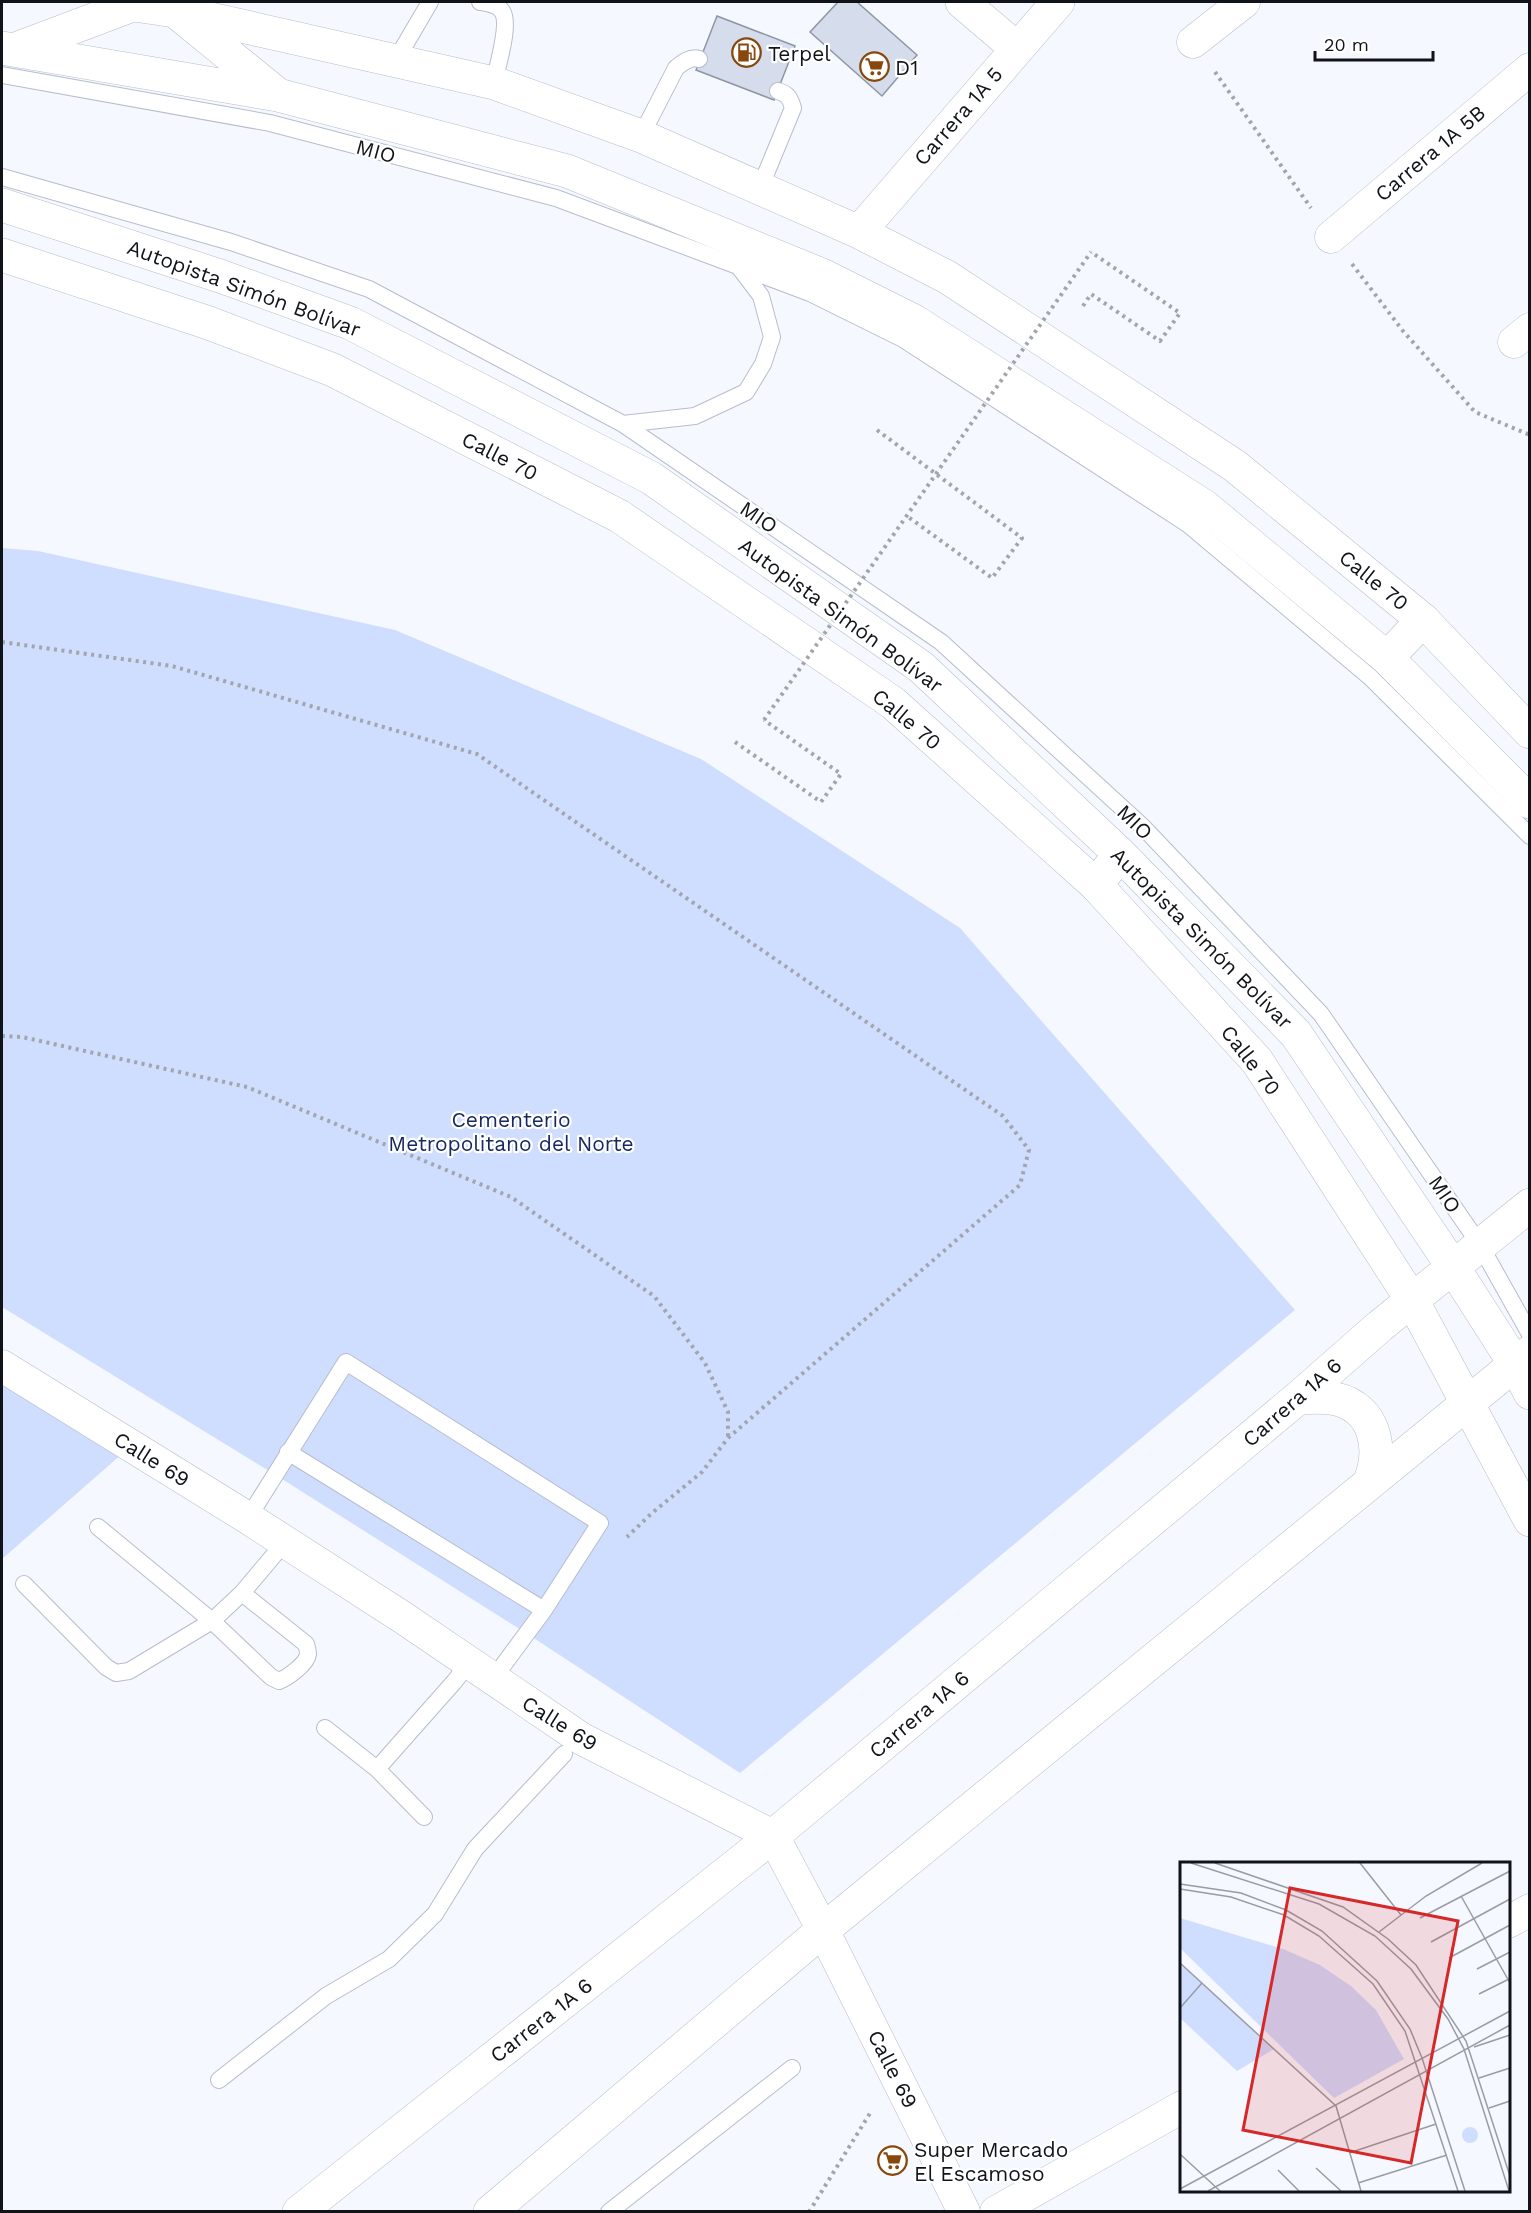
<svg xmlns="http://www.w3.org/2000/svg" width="1531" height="2213" viewBox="0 0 1531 2213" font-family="'Work Sans',sans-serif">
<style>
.green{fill:#cfddff}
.building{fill:#d5dded;stroke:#8e95a4;stroke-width:1.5}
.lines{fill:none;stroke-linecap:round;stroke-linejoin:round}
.service-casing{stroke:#b6bdcd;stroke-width:18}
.minor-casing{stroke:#b6bdcd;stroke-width:33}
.tertiary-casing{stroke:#b6bdcd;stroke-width:34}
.trunk-casing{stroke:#b6bdcd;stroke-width:34}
.path{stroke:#a2a5ab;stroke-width:4;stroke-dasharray:3 4.5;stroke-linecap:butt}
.service{stroke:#fff;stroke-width:16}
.minor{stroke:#fff;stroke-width:32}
.tertiary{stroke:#fff;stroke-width:33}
.trunk{stroke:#fff;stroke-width:33}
.path-bridge{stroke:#a2a5ab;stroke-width:4;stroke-dasharray:3 4.5;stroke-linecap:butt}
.labels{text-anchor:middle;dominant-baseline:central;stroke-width:4.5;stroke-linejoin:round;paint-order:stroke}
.poi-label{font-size:21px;fill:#101318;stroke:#fff;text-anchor:start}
.street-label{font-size:21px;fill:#101318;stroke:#fff}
.park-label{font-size:21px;fill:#172961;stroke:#fff}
.inset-road{fill:none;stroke:#999ca3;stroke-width:1.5}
.view{fill:#d62828;fill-opacity:0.15;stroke:#d62828;stroke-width:3}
.inset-edge{fill:none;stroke:#101318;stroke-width:3}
</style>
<rect width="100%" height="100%" fill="#f5f8ff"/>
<path class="green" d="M2,548L38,551L395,630L701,759L960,928L1295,1310L740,1773L526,1633L274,1474L2,1307Z
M2,1366L131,1446L2,1559Z"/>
<path class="building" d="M838,2H857L917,55L882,96L810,32Z
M717,16L795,46L774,100L696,70Z"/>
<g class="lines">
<defs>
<path id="service" d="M480,2C487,3 497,4 502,11C511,24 497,66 494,83
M396,60L430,2
M2,75L270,123L556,198L810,293L903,339L1189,525L1370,677L1530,836
M641,136L676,68C682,63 691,56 699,59
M2,177L231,242L369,289L623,424L941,642L1143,827L1321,1014L1480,1245L1530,1334
M760,188L793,108C790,98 788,94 778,91
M623,424L695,416L746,392L763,364L772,337L761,296L739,267
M288,1452L544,1610
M248,1518L346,1362L600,1523L544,1610L493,1679
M98,1527L212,1621L242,1593L285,1542
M24,1584L106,1667L116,1673L129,1671L212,1621L271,1677L279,1681C287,1678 307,1664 308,1654C308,1651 307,1647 306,1644L242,1593
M325,1728L377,1769L424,1817
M377,1769L454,1682L469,1663
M219,2080L326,1996L389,1959L435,1914L475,1849L564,1754
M609,2212L792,2068"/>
<path id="minor" d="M1193,42L1244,2
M1331,237L1530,69
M1514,342L1530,329
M2,1366L248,1518L402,1617L582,1739L773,1836L823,1930L964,2212
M1508,1922L1530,1910
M996,2212L1182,2107"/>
<path id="tertiary" d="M114,2L175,11L494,83L641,136L859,232L947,277L1235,466L1423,620L1530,732
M962,2L1016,48
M859,232L1058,2
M2,255L206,322L333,370L619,516L893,703L1096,885L1257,1061L1412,1300L1530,1520
M1298,1398C1311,1397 1323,1396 1336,1399C1375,1408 1383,1448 1370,1481
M299,2212L773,1836L1298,1398L1380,1326L1530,1205
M490,2212L823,1930L1530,1352"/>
<path id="trunk" d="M175,11L277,94
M2,48L278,95L567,171L822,275L914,321L1204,506L1387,658L1530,802
M16,49L135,4
M2,205L220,276L350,323L651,478L921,667L1120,854L1296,1034L1453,1267L1515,1364L1530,1393
M1387,658L1423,620
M1096,885L1120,854"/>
</defs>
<use href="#service" class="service-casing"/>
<use href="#minor" class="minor-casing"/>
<use href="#tertiary" class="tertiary-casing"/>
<use href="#trunk" class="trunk-casing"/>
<path class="path" d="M1215,72L1311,208
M1352,264L1403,331L1475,412L1530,435
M1083,306L1091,294L1160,341L1180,313L1091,252
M877,430L1022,538L992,578L907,516
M2,642L172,666L477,754L1003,1116L1029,1150L1020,1185L728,1438L702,1472L652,1513L627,1537
M735,742L821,802L841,774L764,720
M2,1036L22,1037L247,1087L511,1197L654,1296L705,1363L728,1412V1437
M809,2212L872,2110"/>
<use href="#service" class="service"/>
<use href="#minor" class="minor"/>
<use href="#tertiary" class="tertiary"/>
<use href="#trunk" class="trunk"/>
<path class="path-bridge" d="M764,720L1091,252"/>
</g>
<defs>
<symbol id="fuel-ring" viewBox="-11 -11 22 22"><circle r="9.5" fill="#fff" stroke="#87480d" stroke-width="1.5"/><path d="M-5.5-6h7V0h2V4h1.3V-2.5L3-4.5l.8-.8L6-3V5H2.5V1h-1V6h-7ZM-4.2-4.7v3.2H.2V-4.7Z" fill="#87480d"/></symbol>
<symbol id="supermarket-ring" viewBox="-11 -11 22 22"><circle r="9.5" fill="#fff" stroke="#87480d" stroke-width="1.5"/><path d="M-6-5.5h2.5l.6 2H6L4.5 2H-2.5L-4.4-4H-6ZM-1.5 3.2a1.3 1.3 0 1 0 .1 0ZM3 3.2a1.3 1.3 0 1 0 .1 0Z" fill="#87480d"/></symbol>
</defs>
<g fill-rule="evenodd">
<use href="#fuel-ring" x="730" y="36" width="33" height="33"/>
<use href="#supermarket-ring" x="858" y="50" width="33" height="33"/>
<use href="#supermarket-ring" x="876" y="2144" width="33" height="33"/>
</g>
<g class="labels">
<g class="poi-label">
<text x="768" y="53">Terpel</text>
<text x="895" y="67">D1</text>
<text x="914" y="2149">Super Mercado<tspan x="914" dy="24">El Escamoso</tspan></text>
</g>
<g class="street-label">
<text transform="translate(958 116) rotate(-49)">Carrera 1A 5</text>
<text transform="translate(376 151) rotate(15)">MIO</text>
<text transform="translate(1430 153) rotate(-40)">Carrera 1A 5B</text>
<text transform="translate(244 288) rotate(20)">Autopista Simón Bolívar</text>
<text transform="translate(500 456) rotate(27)">Calle 70</text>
<text transform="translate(759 517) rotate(34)">MIO</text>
<text transform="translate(1374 580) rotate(39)">Calle 70</text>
<text transform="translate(841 615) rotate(36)">Autopista Simón Bolívar</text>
<text transform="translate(907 719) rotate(40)">Calle 70</text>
<text transform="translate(1135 822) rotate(44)">MIO</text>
<text transform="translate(1202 938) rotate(45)">Autopista Simón Bolívar</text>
<text transform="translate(1251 1060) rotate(52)">Calle 70</text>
<text transform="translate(1445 1194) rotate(56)">MIO</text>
<text transform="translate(1292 1402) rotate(-41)">Carrera 1A 6</text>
<text transform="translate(152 1459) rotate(32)">Calle 69</text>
<text transform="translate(919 1714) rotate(-40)">Carrera 1A 6</text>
<text transform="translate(560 1723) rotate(32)">Calle 69</text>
<text transform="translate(541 2020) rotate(-38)">Carrera 1A 6</text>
<text transform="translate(893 2069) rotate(63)">Calle 69</text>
</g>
<g class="park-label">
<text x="511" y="1119">Cementerio<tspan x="511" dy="24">Metropolitano del Norte</tspan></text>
</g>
</g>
<g transform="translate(1180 1862)">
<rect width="330" height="330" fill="#f5f8ff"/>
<path d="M0,56L103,87L140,103L171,124L196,148L224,197L154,236L0,86ZM0,101L94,187L57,209L0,156ZM282 273a8 8 0 1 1 16 0a8 8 0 1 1-16 0Z" fill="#cfddff"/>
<path class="inset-road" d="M11,1L139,42L195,74L231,107L268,157L284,187L329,329M35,1L163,45L208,77L236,103L286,179L330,314M180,1L221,53M0,22L61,31L106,48L142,69L197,119L230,167L242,196L285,329M0,27L51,35L104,53L139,74L193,122L225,169L278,329M281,34L330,121M240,56L330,9M199,70L246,34L302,1M251,80L330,37M269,96L330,63M0,101L156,244L181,329M297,107L330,90M299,132L329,117M0,146L22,121M294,185L330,173M299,216L330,206M309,246L330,239M169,291L256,262M0,292L40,329M136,306L161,329M98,308L119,329M178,321L267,293M0,327L330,149M28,329L330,163"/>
<path class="view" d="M110,26L278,59L231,301L63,268Z"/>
<rect width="330" height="330" class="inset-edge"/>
</g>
<rect width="1531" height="2213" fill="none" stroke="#101318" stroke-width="6"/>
<path d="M1315 51v9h118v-9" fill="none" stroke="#101318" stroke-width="3"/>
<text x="1324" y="51" font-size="18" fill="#101318" stroke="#ffffff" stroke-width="4.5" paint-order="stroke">20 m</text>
</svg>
